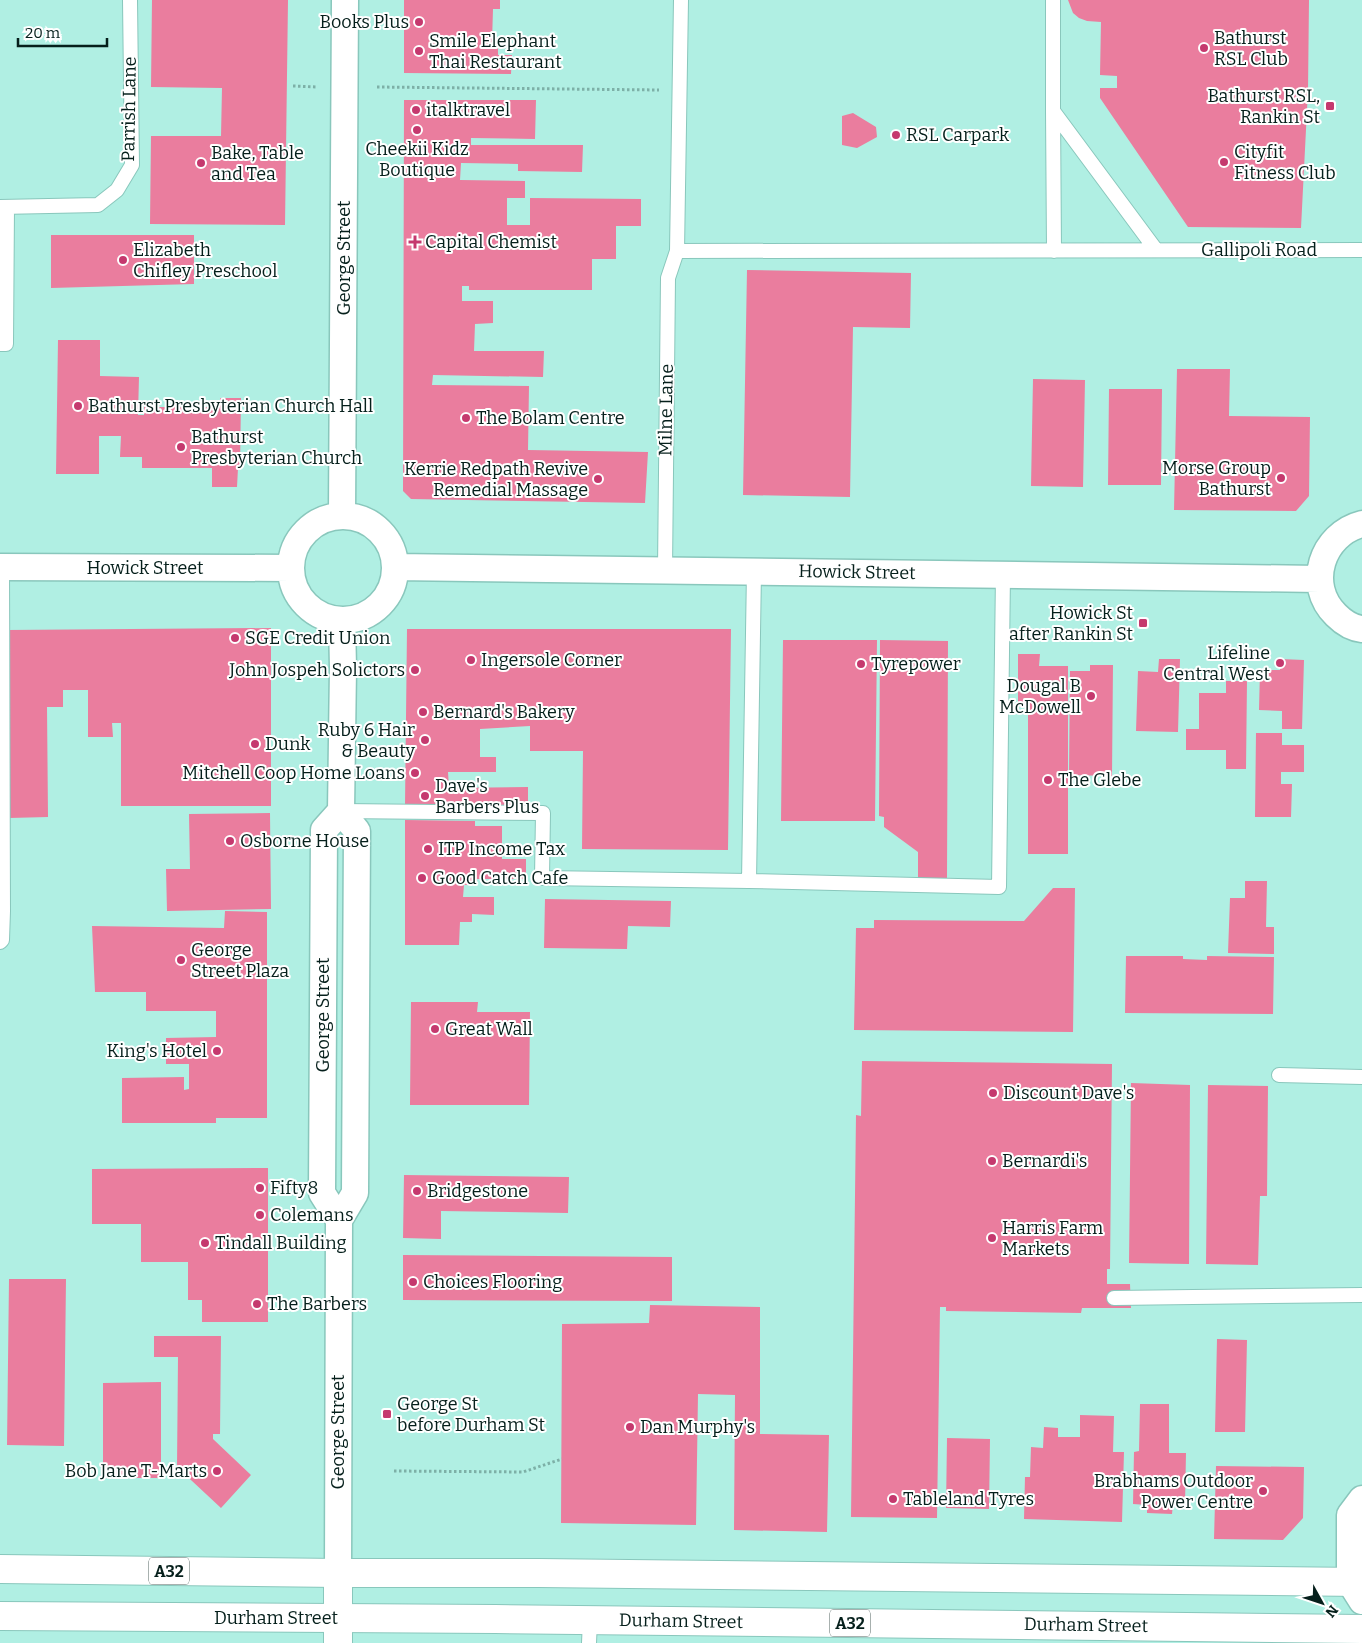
<svg xmlns="http://www.w3.org/2000/svg" width="1362" height="1643" viewBox="0 0 1362 1643" font-family="Bitter,serif">
<style>
.building{fill:#ea7d9e}
.lines{fill:none;stroke-linecap:round;stroke-linejoin:round}
.lane-casing{stroke:#89c7bc;stroke-width:16}
.street-casing{stroke:#89c7bc;stroke-width:29}
.secondary-casing{stroke:#89c7bc;stroke-width:30}
.highway-casing{stroke:#89c7bc;stroke-width:30}
.path{stroke:#7db0a7;stroke-width:3;stroke-dasharray:2.5 2.5;stroke-linecap:butt}
.lane{stroke:#fff;stroke-width:14}
.street{stroke:#fff;stroke-width:26}
.secondary{stroke:#fff;stroke-width:28}
.highway{stroke:#fff;stroke-width:28}
.poi-dot{fill:#c5396e;stroke:#fff;stroke-width:2}
.labels{text-anchor:middle;dominant-baseline:central;stroke-width:4;stroke-linejoin:round;paint-order:stroke}
.shield{fill:#fff;stroke:#50625f;stroke-width:1}
.shield-label{font-size:16px;font-weight:bold;fill:#051f1b}
.poi-label{font-size:18px;fill:#051f1b;stroke:#fff;text-anchor:start}
.street-label{font-size:18px;fill:#051f1b;stroke:#fff}
</style>
<rect width="100%" height="100%" fill="#b0efe3"/>
<path class="building" d="M152,0H288L285,225L150,224L151,136H221L222,88L151,87Z
M404,0H500V9H493L492,42H498V55H512L511,74L404,73Z
M1068,0H1309L1308,90L1301,228L1188,227L1100,98V88H1117V76L1100,75L1101,22L1087,21L1079,18L1073,13Z
M404,100H536L535,139L471,138V145H583L582,172L518,171V164L461,163L460,180L525,181V198H507V225H530V198L641,199V226H616V259H592V290H469V286H462V301H493V323L475,324L474,351H544L543,377L433,375L432,385L529,386L528,450L648,452L645,503L411,499L403,491Z
M853,113L876,127L877,137L857,148L842,145V116Z
M51,235H194V284L51,288Z
M747,270L911,273L910,328L853,327L850,497L743,495Z
M58,340H100V376L139,377L138,415H144V407H220V398H241L240,468H238L237,487H212V468H142V457H120L121,436H99V474H56Z
M1177,369H1230L1229,416L1310,417L1309,496L1296,511L1174,510Z
M1033,379L1085,380L1083,487L1031,486Z
M1109,389H1162L1161,485H1108Z
M271,628V806H121V723H112L113,737H88V690H63V707H47L48,817L9,818L7,630Z
M407,629H731L728,850L582,849L583,751H530V726L480,729V757H496V772H448L449,788L528,787V806H405Z
M783,640H877L875,821H781Z
M880,640L948,641L947,878H918V852L884,827V817L879,816Z
M1018,654H1040L1039,666H1068V854H1028V706H1018Z
M1159,659H1180L1178,732L1136,731L1138,671L1158,672Z
M1280,659L1304,660L1302,729H1282V711L1259,710L1260,670H1280Z
M1090,665H1113L1112,776L1069,775L1070,671H1090Z
M1226,681H1247L1246,769H1226V750H1186V729H1199V693H1226Z
M1256,733H1282V745H1304V772H1281V784H1292L1291,817H1255Z
M270,813L271,909L167,911L166,869H190L189,814Z
M405,820L475,821V826H502V859H526V879H477V885H464L463,897H494V915L472,914V922H460L459,945H405Z
M1245,881H1267L1266,927H1274V954L1228,953L1230,898H1245Z
M1053,888H1075L1073,1032L854,1030L856,928H874V920L1024,921Z
M545,899L671,901L670,927L628,926L627,949L544,948Z
M225,911L267,912V1118H216V1123H122V1078L184,1077V1090L189,1089V1064H166V1038L216,1037V1011H146V992H95L92,926L224,928Z
M1126,956H1183V959L1207,960V956L1274,957L1273,1014L1125,1013Z
M411,1002H478L477,1012H530L529,1105H410Z
M862,1061L1112,1064L1110,1269H1107V1284H1130L1131,1308H1082L1081,1313L946,1311V1307H940L937,1518L851,1517L856,1115L861,1116Z
M1131,1083L1190,1085L1189,1264L1129,1263Z
M1208,1085L1268,1086L1267,1196H1260L1258,1265L1206,1264Z
M268,1168V1322H202V1300H188V1262H141V1224H92V1169Z
M404,1175L569,1177L568,1213L441,1211V1239L403,1238Z
M403,1255L672,1257V1301L403,1300Z
M9,1279H66L64,1446L7,1445Z
M650,1305L760,1307V1434L829,1435L827,1532L734,1530L735,1395L698,1394L696,1525L561,1523L562,1324L649,1323Z
M154,1336H221L220,1434H213V1439L251,1475L221,1508L177,1467L178,1357H154Z
M1217,1339L1247,1340L1245,1432H1215Z
M161,1382V1478H103V1383Z
M1140,1404H1169V1453H1186L1185,1504H1173L1172,1514L1147,1513V1505L1133,1504L1134,1452L1139,1451Z
M1080,1415L1114,1416L1113,1452H1124L1122,1522L1024,1519L1025,1477H1030L1031,1447L1043,1448L1044,1427L1058,1428V1437H1080Z
M947,1438L990,1439L989,1509L946,1508Z
M1216,1466L1304,1467L1303,1518L1283,1540L1214,1539Z"/>
<g class="lines">
<defs>
<path id="lane" d="M681,0L677,251L1362,250
M1053,0V111L1156,250
M1053,111L1054,251
M0,207L98,205L117,190L132,165L130,0
M0,344H6L7,207
M665,570L668,278L677,251
M341,811L543,813L542,878L749,881L754,571
M749,881L999,887L1003,574
M0,942L2,940L3,911L2,567
M1279,1075L1362,1077
M1114,1298L1362,1295
M589,1643L590,1620"/>
<path id="street" d="M342,516L345,0
M291 568a52 52 0 1 1 104 0a52 52 0 1 1-104 0Z
M1362,524C1322,534 1305,585 1336,615C1343,622 1352,628 1362,629
M0,567L291,568
M395,567L1319,579
M339,1220L322,1193L324,830L341,811
M1362,1499L1350,1515V1582L1362,1601
M338,1573L339,1220L355,1193L357,831L341,811L343,668L342,621"/>
<path id="secondary" d="M338,1643V1573"/>
<path id="highway" d="M0,1569L338,1573H539L1362,1582
M0,1616L495,1619L1362,1629"/>
</defs>
<use href="#lane" class="lane-casing"/>
<use href="#street" class="street-casing"/>
<use href="#secondary" class="secondary-casing"/>
<use href="#highway" class="highway-casing"/>
<path class="path" d="M293,86L317,87
M377,87L659,90
M394,1471L523,1472L562,1459"/>
<use href="#lane" class="lane"/>
<use href="#street" class="street"/>
<use href="#secondary" class="secondary"/>
<use href="#highway" class="highway"/>
</g>
<g class="poi-dot">
<circle cx="419" cy="22" r="5"/>
<circle cx="1204" cy="48" r="5"/>
<circle cx="419" cy="51" r="5"/>
<rect x="1325" y="101" width="10" height="10" rx="2.5"/>
<circle cx="416" cy="110" r="5"/>
<circle cx="417" cy="130" r="5"/>
<circle cx="896" cy="135" r="5"/>
<circle cx="1224" cy="162" r="5"/>
<circle cx="201" cy="163" r="5"/>
<path d="M412.5 234.5h5v5h5v5h-5v5h-5v-5h-5v-5h5z"/>
<circle cx="123" cy="260" r="5"/>
<circle cx="78" cy="406" r="5"/>
<circle cx="466" cy="418" r="5"/>
<circle cx="181" cy="447" r="5"/>
<circle cx="1281" cy="478" r="5"/>
<circle cx="598" cy="479" r="5"/>
<rect x="1138" y="618" width="10" height="10" rx="2.5"/>
<circle cx="235" cy="638" r="5"/>
<circle cx="471" cy="660" r="5"/>
<circle cx="1280" cy="663" r="5"/>
<circle cx="861" cy="664" r="5"/>
<circle cx="415" cy="670" r="5"/>
<circle cx="1091" cy="696" r="5"/>
<circle cx="423" cy="712" r="5"/>
<circle cx="425" cy="740" r="5"/>
<circle cx="255" cy="744" r="5"/>
<circle cx="415" cy="773" r="5"/>
<circle cx="1048" cy="780" r="5"/>
<circle cx="425" cy="796" r="5"/>
<circle cx="230" cy="841" r="5"/>
<circle cx="428" cy="849" r="5"/>
<circle cx="422" cy="878" r="5"/>
<circle cx="181" cy="960" r="5"/>
<circle cx="435" cy="1029" r="5"/>
<circle cx="217" cy="1051" r="5"/>
<circle cx="993" cy="1093" r="5"/>
<circle cx="992" cy="1161" r="5"/>
<circle cx="260" cy="1188" r="5"/>
<circle cx="417" cy="1191" r="5"/>
<circle cx="260" cy="1215" r="5"/>
<circle cx="992" cy="1238" r="5"/>
<circle cx="205" cy="1243" r="5"/>
<circle cx="413" cy="1282" r="5"/>
<circle cx="257" cy="1304" r="5"/>
<rect x="382" y="1409" width="10" height="10" rx="2.5"/>
<circle cx="630" cy="1427" r="5"/>
<circle cx="217" cy="1471" r="5"/>
<circle cx="1263" cy="1491" r="5"/>
<circle cx="893" cy="1499" r="5"/>
</g>
<g class="labels">
<g class="shield">
<rect x="149" y="1557.5" width="40" height="27" rx="4"/>
<rect x="830" y="1609.5" width="40" height="27" rx="4"/>
</g>
<g class="shield-label">
<text x="169" y="1571">A32</text>
<text x="850" y="1623">A32</text>
</g>
<g class="poi-label">
<text x="409" y="22" text-anchor="end">Books Plus</text>
<text x="1214" y="38">Bathurst<tspan x="1214" dy="21">RSL Club</tspan></text>
<text x="429" y="41">Smile Elephant<tspan x="429" dy="21">Thai Restaurant</tspan></text>
<text x="1320" y="96" text-anchor="end">Bathurst RSL,<tspan x="1320" dy="21">Rankin St</tspan></text>
<text x="426" y="110">italktravel</text>
<text x="906" y="135">RSL Carpark</text>
<text x="417" y="149" text-anchor="middle">Cheekii Kidz<tspan x="417" dy="21">Boutique</tspan></text>
<text x="1234" y="152">Cityfit<tspan x="1234" dy="21">Fitness Club</tspan></text>
<text x="211" y="153">Bake, Table<tspan x="211" dy="21">and Tea</tspan></text>
<text x="425" y="242">Capital Chemist</text>
<text x="133" y="250">Elizabeth<tspan x="133" dy="21">Chifley Preschool</tspan></text>
<text x="88" y="406">Bathurst Presbyterian Church Hall</text>
<text x="476" y="418">The Bolam Centre</text>
<text x="191" y="437">Bathurst<tspan x="191" dy="21">Presbyterian Church</tspan></text>
<text x="1271" y="468" text-anchor="end">Morse Group<tspan x="1271" dy="21">Bathurst</tspan></text>
<text x="588" y="469" text-anchor="end">Kerrie Redpath Revive<tspan x="588" dy="21">Remedial Massage</tspan></text>
<text x="1133" y="613" text-anchor="end">Howick St<tspan x="1133" dy="21">after Rankin St</tspan></text>
<text x="245" y="638">SGE Credit Union</text>
<text x="1270" y="653" text-anchor="end">Lifeline<tspan x="1270" dy="21">Central West</tspan></text>
<text x="481" y="660">Ingersole Corner</text>
<text x="871" y="664">Tyrepower</text>
<text x="405" y="670" text-anchor="end">John Jospeh Solictors</text>
<text x="1081" y="686" text-anchor="end">Dougal B<tspan x="1081" dy="21">McDowell</tspan></text>
<text x="433" y="712">Bernard's Bakery</text>
<text x="415" y="730" text-anchor="end">Ruby 6 Hair<tspan x="415" dy="21">&amp; Beauty</tspan></text>
<text x="265" y="744">Dunk</text>
<text x="405" y="773" text-anchor="end">Mitchell Coop Home Loans</text>
<text x="1058" y="780">The Glebe</text>
<text x="435" y="786">Dave's<tspan x="435" dy="21">Barbers Plus</tspan></text>
<text x="240" y="841">Osborne House</text>
<text x="438" y="849">ITP Income Tax</text>
<text x="432" y="878">Good Catch Cafe</text>
<text x="191" y="950">George<tspan x="191" dy="21">Street Plaza</tspan></text>
<text x="445" y="1029">Great Wall</text>
<text x="207" y="1051" text-anchor="end">King's Hotel</text>
<text x="1003" y="1093">Discount Dave's</text>
<text x="1002" y="1161">Bernardi's</text>
<text x="270" y="1188">Fifty8</text>
<text x="427" y="1191">Bridgestone</text>
<text x="270" y="1215">Colemans</text>
<text x="1002" y="1228">Harris Farm<tspan x="1002" dy="21">Markets</tspan></text>
<text x="215" y="1243">Tindall Building</text>
<text x="423" y="1282">Choices Flooring</text>
<text x="267" y="1304">The Barbers</text>
<text x="397" y="1404">George St<tspan x="397" dy="21">before Durham St</tspan></text>
<text x="640" y="1427">Dan Murphy's</text>
<text x="207" y="1471" text-anchor="end">Bob Jane T-Marts</text>
<text x="1253" y="1481" text-anchor="end">Brabhams Outdoor<tspan x="1253" dy="21">Power Centre</tspan></text>
<text x="903" y="1499">Tableland Tyres</text>
</g>
<g class="street-label">
<text transform="translate(129 109) rotate(-89)">Parrish Lane</text>
<text x="1259" y="250">Gallipoli Road</text>
<text transform="translate(344 258) rotate(-90)">George Street</text>
<text transform="translate(666 410) rotate(-89)">Milne Lane</text>
<text x="145" y="568">Howick Street</text>
<text transform="translate(857 572) rotate(1)">Howick Street</text>
<text transform="translate(323 1015) rotate(-90)">George Street</text>
<text transform="translate(338 1432) rotate(-90)">George Street</text>
<text x="276" y="1618">Durham Street</text>
<text transform="translate(681 1621) rotate(1)">Durham Street</text>
<text transform="translate(1086 1625) rotate(1)">Durham Street</text>
</g>
</g>
<g transform="translate(1322 1603) rotate(130)" stroke="#ffffff" stroke-width="4" paint-order="stroke">
<path d="M0-4L9 19L0 12L-9 19Z" fill="#051f1b"/>
<text y="-8" font-size="14" font-weight="bold" text-anchor="middle" fill="#051f1b">N</text>
</g>
<path d="M18 38v8h89v-8" fill="none" stroke="#051f1b" stroke-width="2.5"/>
<text x="25" y="38" font-size="15" fill="#051f1b" stroke="#ffffff" stroke-width="4" paint-order="stroke">20 m</text>
</svg>
